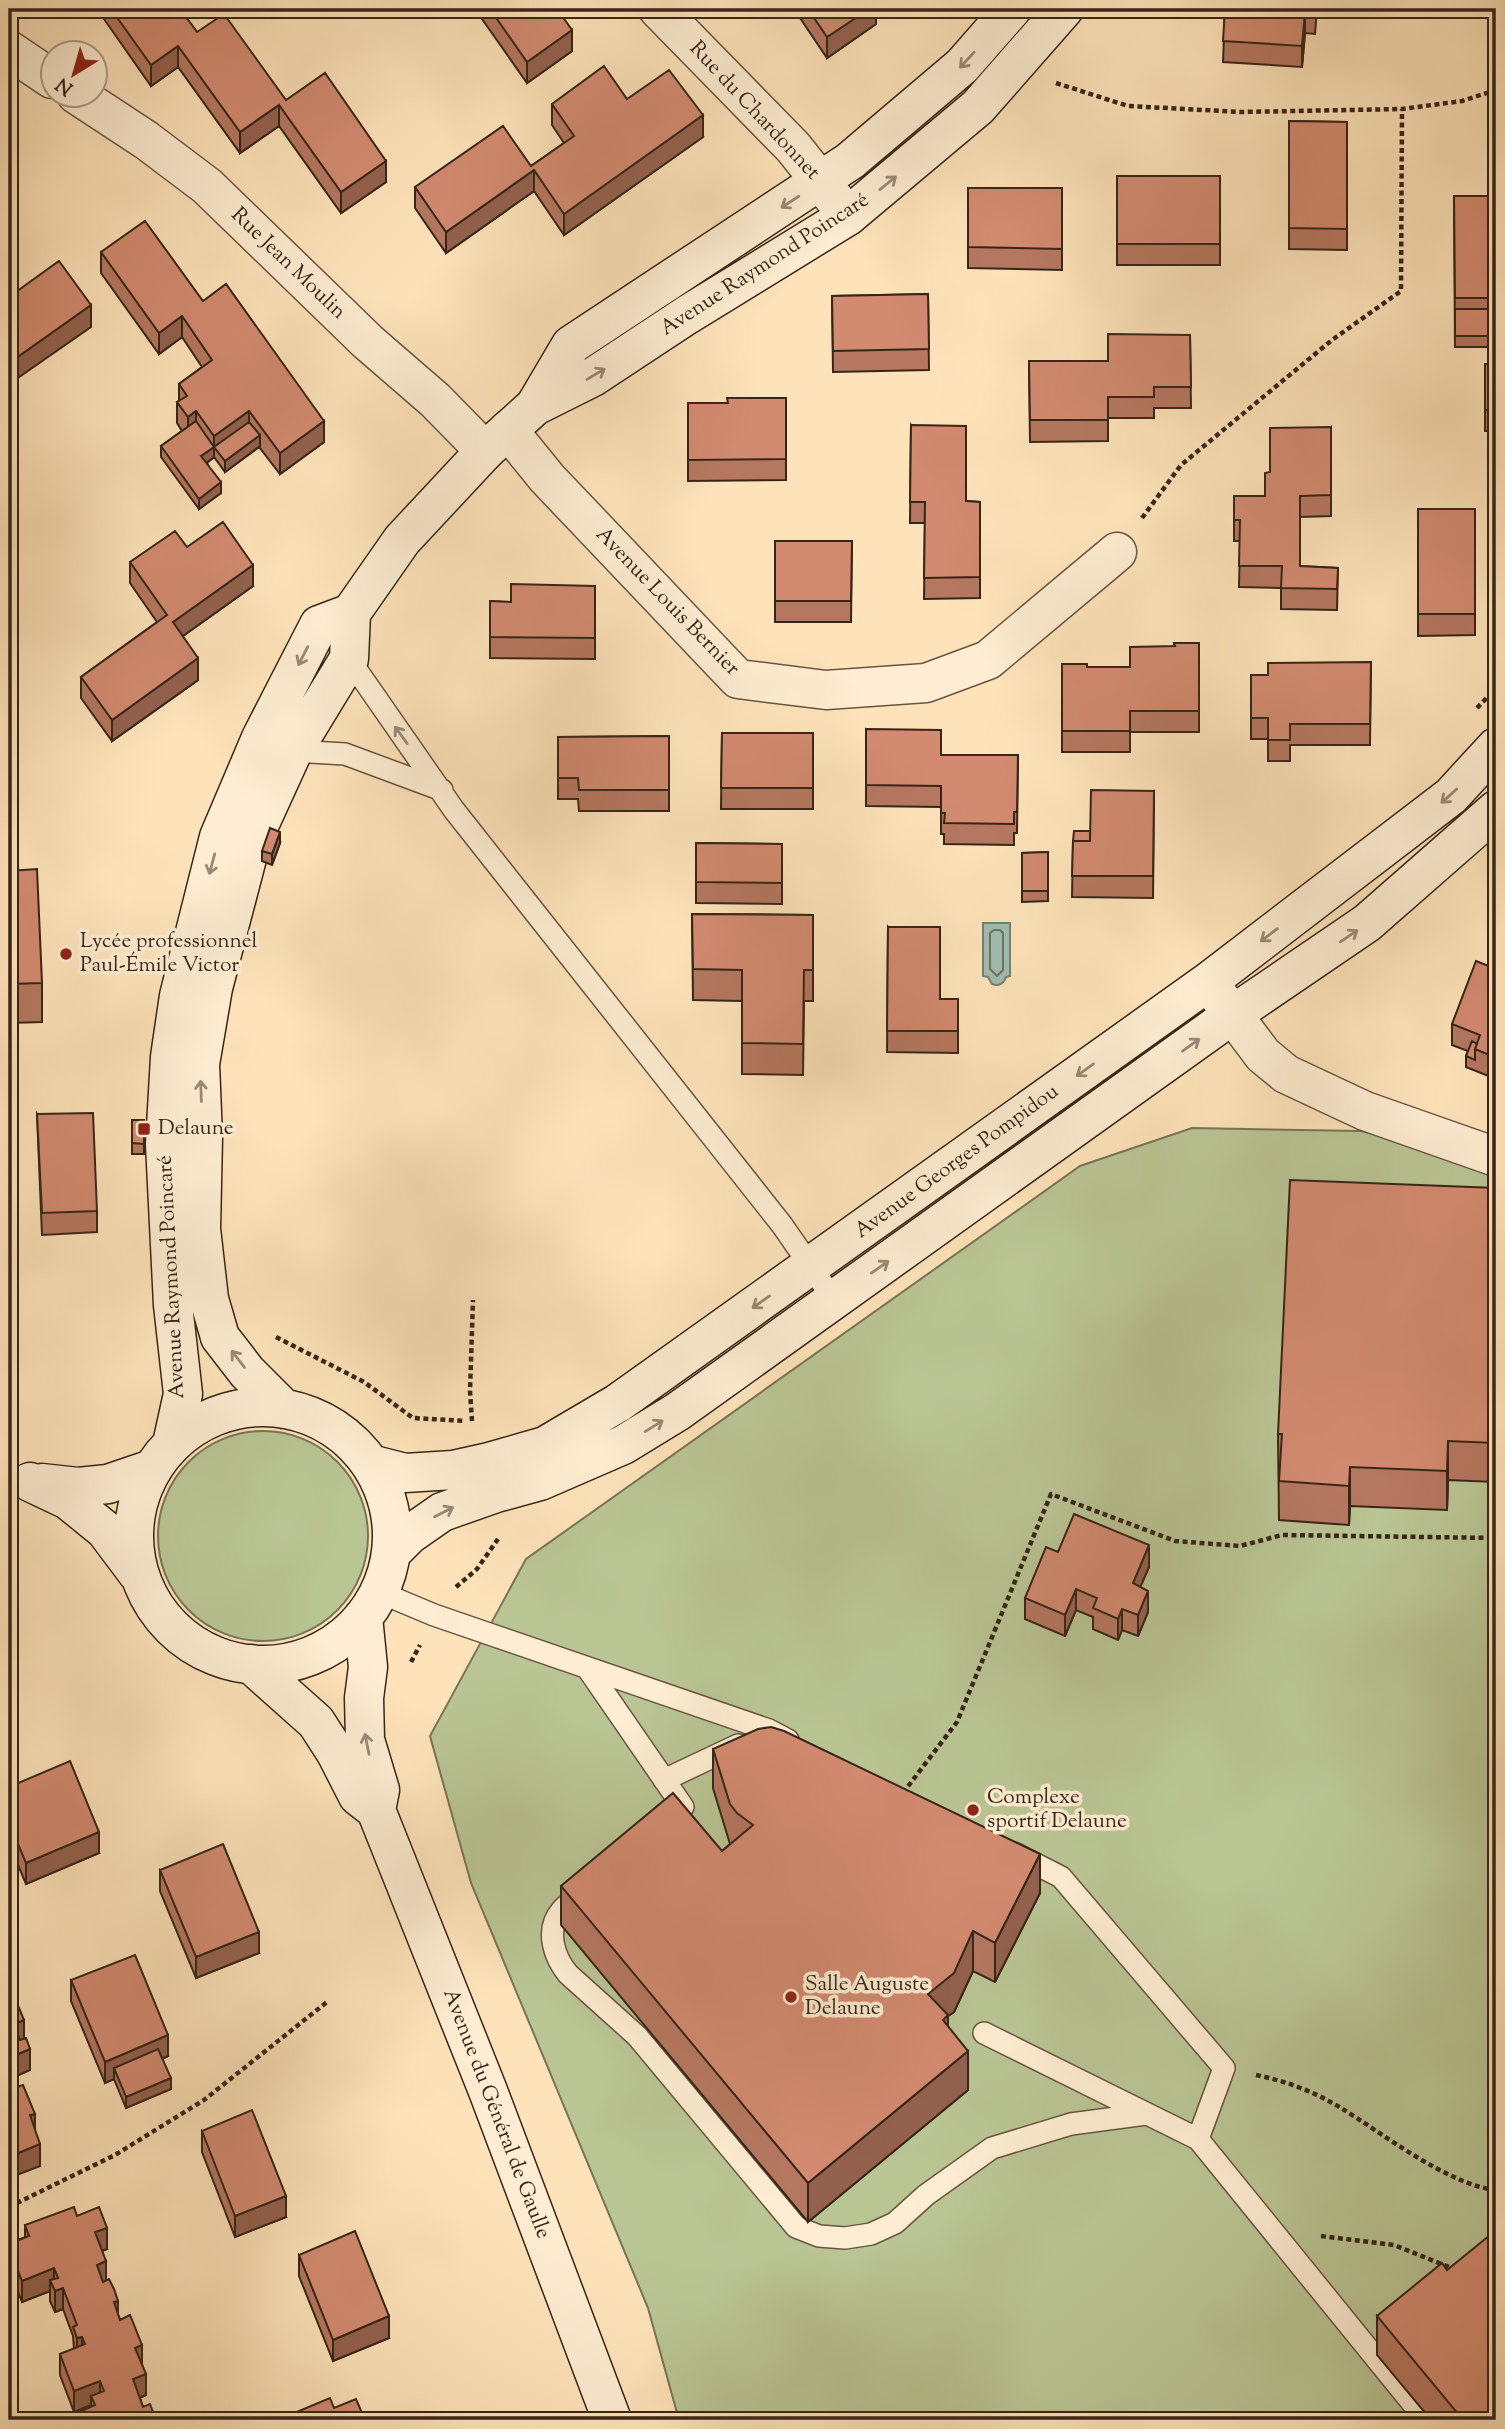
<svg xmlns="http://www.w3.org/2000/svg" width="1505" height="2429" viewBox="0 0 1505 2429" font-family="'Sorts Mill Goudy',serif">
<style>
.green{fill:#bac594;stroke:#787556;stroke-width:2}
.water{fill:#a0beb3;stroke:#768175;stroke-width:2}
.lines{fill:none;stroke-linecap:round;stroke-linejoin:round}
.shore{stroke:#6c7266;stroke-width:2}
.lane-casing{stroke:#695440;stroke-width:24}
.street-casing{stroke:#695440;stroke-width:41}
.secondary-casing{stroke:#372518;stroke-width:41}
.path{stroke:#372518;stroke-width:4.5;stroke-dasharray:5 3.5;stroke-linecap:butt}
.lane{stroke:#feedd2;stroke-width:21}
.street{stroke:#feedd2;stroke-width:38}
.secondary{stroke:#feedd2;stroke-width:38}
.wall{fill:#b57760;stroke:#372518;stroke-width:2}
.shaded-wall{fill:#93614e;stroke:#372518;stroke-width:2}
.building{fill:#d28a70;stroke:#372518;stroke-width:2}
.oneway{stroke:#9a8975}
.poi-dot{fill:#8f2418;stroke:#feedd2;stroke-width:2.5}
.labels{text-anchor:middle;dominant-baseline:central;stroke-width:7;stroke-linejoin:round;paint-order:stroke}
.street-label{font-size:21px;fill:#372518;stroke:#feedd2}
.poi-label{font-size:21px;fill:#372518;stroke:#feedd2;text-anchor:start}
</style>
<rect width="100%" height="100%" fill="#fee3ba"/>
<filter id="stains"><feTurbulence type="fractalNoise" baseFrequency=".00286" numOctaves="4"/><feColorMatrix values="0 0 0 0 .2 0 0 0 0 .09 0 0 0 0 .02 0 0 0 .5 -.17"/></filter>
<radialGradient id="worn" r=".72"><stop offset=".6" stop-color="#630" stop-opacity="0"/><stop offset="1" stop-color="#630" stop-opacity=".3"/></radialGradient>
<path class="green" d="M1192,1128L1361,1131L1496,1165V2420H679L648,2308L471,1883L430,1736L526,1559L1080,1166Z
M158 1536a105 105 0 1 1 210 0a105 105 0 1 1-210 0Z"/>
<path class="water" d="M983,923H1010V976L1006,977C1004,983 999,987 992,984L988,977L983,976Z"/>
<g class="lines">
<path class="shore" d="M994,930H1000L1003,933V970L997,976L990,969V933Z"/>
<defs>
<path id="lane" d="M349,659L454,810L782,1225L834,1300
M293,751L345,754L442,790
M379,1592L434,1615L769,1730L788,1740
M588,1669L683,1807L674,1814
M664,1780L738,1745
M583,1892C576,1898 567,1904 561,1911C545,1930 554,1957 568,1974L637,2036L796,2227L819,2236L845,2238L871,2234L895,2223L926,2195L992,2148L1071,2124L1146,2114
M984,2033L1198,2139L1224,2068L1061,1877L1014,1853
M1198,2139L1426,2420"/>
<path id="street" d="M658,9L793,147L848,216
M9,50L52,79
M76,94L146,140L207,186L368,342L435,400L485,451
M508,430L547,478L738,679L826,690L926,683L988,660L1117,552
M1212,987L1263,1055L1286,1074L1365,1111L1496,1157"/>
<path id="secondary" d="M535,406L571,345L850,161L962,66L1012,9
M134 1536a129 129 0 1 1 258 0a129 129 0 1 1-258 0Z
M284,1409L247,1372L220,1337L209,1299L201,1229L203,1137L200,1064L213,988L251,843L293,751L349,659L351,613L402,540L485,451L535,406L593,377L687,315L848,216L978,107L1064,9
M172,1444L183,1394L173,1305L165,1144L170,1057L179,996L219,837L261,738L319,625L351,613
M370,1464L405,1473L453,1470L489,1462L545,1446L618,1403L1208,982L1451,796L1496,747
M30,1482L68,1500L105,1530L138,1574
M42,1483L78,1487L108,1484L152,1469
M391,1553L409,1535L442,1512L496,1493L540,1481L623,1445L677,1412L1232,1015L1367,923L1496,810
M363,1617L368,1667L364,1698L365,1740L380,1790L376,1810
M251,1664L316,1722L336,1753L358,1796L376,1810L488,2091L612,2420"/>
</defs>
<use href="#lane" class="lane-casing"/>
<use href="#street" class="street-casing"/>
<use href="#secondary" class="secondary-casing"/>
<path class="path" d="M1056,83L1128,106L1241,112L1402,109L1462,101L1496,90
M1142,518L1181,465L1332,340L1401,291L1402,109
M1477,708L1496,688
M1495,905L1496,888
M276,1337L364,1382L413,1418L465,1421
M472,1421L470,1391L473,1300
M456,1587L477,1569L498,1539
M411,1662L420,1645
M903,1793L957,1722L1051,1494L1175,1541L1240,1546L1282,1535L1496,1538
M1256,2075C1286,2081 1315,2092 1341,2108C1382,2133 1448,2185 1496,2190
M9,2207L115,2155L204,2100L327,2002
M1321,2236L1394,2245L1454,2269"/>
<use href="#lane" class="lane"/>
<use href="#street" class="street"/>
<use href="#secondary" class="secondary"/>
</g>
<path class="wall" d="M97,9H180L197,32L286,100L386,182L341,213L279,126L240,153L178,67L151,86Z
M475,9H557L572,51L527,83Z
M794,9H885L876,14V24L827,58Z
M1225,9H1317L1315,34L1305,33L1302,67L1223,62Z
M627,99L703,137L564,235L534,191L446,253L415,208V187L531,166L564,143L552,125V104Z
M1289,121L1347,122V250L1289,249Z
M1117,176H1220V265H1117Z
M968,188H1062V270L968,268Z
M1454,196H1496V347H1455Z
M101,252L203,301L324,442L280,474L259,447L225,472L214,457L207,463L221,493L199,509L161,457V446L182,431L177,423V402L179,401V384L202,367L182,337L159,354L101,273Z
M928,294L929,370L833,372L832,296Z
M1190,335L1191,408H1154V418H1108V441L1030,442L1029,361H1108Z
M1485,364H1496V431H1485Z
M786,398V480L688,481V403H727Z
M911,425L966,501L980,502V598L924,599L925,523H910Z
M1331,427V516L1300,517V566L1338,568L1337,610L1281,609V588L1239,587L1240,541H1234V496H1265L1270,472Z
M1418,509H1475V635L1418,636Z
M775,541H852L851,622H775Z
M187,547L253,586L183,636L198,680L112,741L81,698V677L157,622L130,583V562Z
M595,586V659L490,658V601L511,602Z
M1174,643H1199V732H1130V752H1062V664L1087,667H1130L1174,646Z
M1371,662L1370,745H1290V761H1268V739H1251V675H1268Z
M866,729L941,755H1018L1017,833H1014V845L944,844V834H941V807L866,806Z
M722,733H813V809H721Z
M669,736V811H579L578,799H558V737Z
M1154,791L1153,898L1072,897L1073,841L1090,831Z
M280,843L272,865L262,861V851Z
M696,843L782,844V904L696,903Z
M1048,852V901L1022,902V853Z
M9,871L42,983V1022L9,1023Z
M692,914L813,915V1001H804L803,1075L742,1074V1001L693,1000Z
M888,927L940,999H958V1053L887,1052Z
M1496,969V1079L1466,1067V1056L1468,1051L1452,1045V1024Z
M37,1114L97,1211V1232L42,1235Z
M132,1120H144V1154H132Z
M1496,1188V1482L1448,1480L1447,1510L1350,1506L1349,1525L1279,1520L1278,1434Z
M1058,1552L1149,1567L1140,1587L1148,1612L1138,1636L1122,1630L1118,1640L1093,1629V1617L1076,1610L1065,1636L1025,1619V1598Z
M713,1749L1040,1893L995,1982L973,1971L954,2012L948,2016V2027L968,2090L808,2222L561,1925V1886L722,1851L730,1844L713,1788Z
M9,1787L99,1853L26,1884L9,1844Z
M160,1870L259,1953L196,1978L160,1891Z
M71,1980L168,2056L162,2059L171,2089L126,2108L114,2079L105,2083L71,2001Z
M202,2131L286,2217L235,2237L202,2152Z
M77,2216L107,2249L102,2251L106,2280L120,2320L142,2363L146,2395L140,2398L143,2407L156,2420H68V2417L91,2407V2405L74,2412L60,2375V2354L74,2349L73,2336L63,2309L55,2312L50,2301V2291L22,2302L9,2269V2244L25,2237V2225Z
M299,2255L389,2338L333,2361L299,2276Z
M1377,2316L1496,2420H1431L1377,2355Z"/>
<path class="shaded-wall" d="M869,9H885L876,14V24L827,58V37Z
M1305,12V33L1302,67V46Z
M572,30V51L527,83V62Z
M178,46V67L151,86V65Z
M279,105V126L240,153V132Z
M703,115V137L564,235V214Z
M386,161V182L341,213V192Z
M534,170V191L446,253V232Z
M91,305V327L9,384V363Z
M182,316V337L159,354V333Z
M196,411V432L188,438V417Z
M249,411V432L214,447V457L201,467V456L214,447V436Z
M324,421V442L280,474V453Z
M260,435V446L225,472V461Z
M221,482V493L199,509V499Z
M253,565V586L173,643V622Z
M198,658V680L112,741V720Z
M280,832V843L272,865V854Z
M1448,1441V1480L1447,1510V1471Z
M1350,1467V1506L1349,1525V1486Z
M1149,1545V1567L1133,1604V1583Z
M1076,1589V1610L1065,1636V1615Z
M1148,1591V1612L1138,1636V1615Z
M1122,1609V1630L1118,1640V1619Z
M99,1832V1853L26,1884V1863Z
M1040,1854V1893L995,1982V1943Z
M973,1931V1971L954,2012L948,2016V2054L928,1994Z
M259,1932V1953L196,1978V1957Z
M24,2020V2041L14,2045V2024Z
M168,2035V2056L118,2077L114,2068V2079L105,2083V2062Z
M30,2049V2070L12,2078V2090L9,2092V2058Z
M968,2051V2090L808,2222V2183Z
M171,2078V2089L126,2108V2097Z
M35,2114V2135L30,2115Z
M40,2144V2166L9,2178V2157Z
M286,2196V2217L235,2237V2216Z
M107,2228V2249L95,2253V2232Z
M106,2261V2282L97,2286V2265Z
M54,2268V2289L50,2280V2291L22,2302V2281Z
M63,2288V2309L55,2312V2291Z
M118,2301V2322L114,2302Z
M389,2316V2338L333,2361V2340Z
M82,2337V2358L77,2359V2338Z
M142,2345V2366L135,2348Z
M146,2374V2395L133,2400V2379Z
M100,2381V2402L91,2396V2405L74,2412V2391Z"/>
<path class="building" d="M111,9H180L197,32L224,14L286,100L325,73L386,161L341,192L279,105L240,132L178,46L151,65Z
M490,9H557L572,30L527,62Z
M808,9H869L827,37Z
M1225,9H1315V13L1305,12L1302,46L1223,41Z
M604,66L627,99L669,70L703,115L564,214L534,170L446,232L415,187L503,126L531,166L574,136L552,104Z
M1289,121L1347,122V229L1289,228Z
M1117,176H1220V244H1117Z
M968,188H1062V249L968,247Z
M1454,196H1496V298H1455Z
M145,221L203,301L226,284L324,421L280,453L249,411L214,436L196,411L188,417L177,402L187,396L179,384L212,360L182,316L159,333L101,252Z
M59,261L91,305L9,363V297Z
M928,294L929,349L833,351L832,296Z
M1455,309H1496V336H1455Z
M1108,334L1190,335L1191,387H1154V397H1108V420H1030L1029,361H1108Z
M1485,364H1496V410H1485Z
M727,398H786V459L688,460V403H728Z
M196,421L214,447L201,456L221,482L199,499L161,446Z
M249,422L260,435L225,461L214,447Z
M911,425L966,426V501L980,502V577L924,578L925,502H910Z
M1331,427V495L1300,496V566L1338,568L1337,589L1281,588L1282,566H1239L1240,520H1234V496H1265V473L1270,472V428Z
M1418,509H1475V614H1418Z
M223,522L253,565L173,622L198,658L112,720L81,677L167,615L130,562L175,531L187,547Z
M775,541H852L851,601H775Z
M511,584L595,586V638L490,637V601L511,602Z
M1174,643H1199V711H1130V731H1062V664H1087V667H1130V647L1175,646Z
M1371,662L1370,724H1290V740H1268V718H1251V675H1268V663Z
M866,729L941,730V755H1018L1017,812H1014V824L944,823L945,813H941V786L866,785Z
M722,733H813V788H721Z
M669,736V790H579L578,778H558V737Z
M1091,790L1154,791L1153,876H1072L1073,841H1090Z
M270,828L280,832L272,854L262,851Z
M1074,831H1090V841H1073Z
M696,843L782,844V883L696,882Z
M1048,852V891H1022V853Z
M37,869L42,983L9,984V871Z
M692,914L813,915V970H804L803,1044L742,1043V970L693,969Z
M888,927H940V999H958V1031H887Z
M1476,961L1496,969V1058L1475,1049L1480,1035L1452,1024Z
M1472,1041L1477,1044L1475,1049V1060L1466,1056Z
M93,1113L97,1211L42,1213L37,1114Z
M132,1120H144V1144L132,1143Z
M1290,1180L1496,1188V1443L1448,1441L1447,1471L1350,1467L1349,1486L1279,1481L1282,1434H1278Z
M1074,1514L1149,1545L1133,1583L1148,1591L1138,1615L1122,1609L1118,1619L1093,1608L1097,1598L1076,1589L1065,1615L1025,1598L1046,1547L1058,1552Z
M771,1727L784,1731L1040,1854L995,1943L973,1931L954,1973L928,1994L948,2015L943,2020L968,2051L808,2183L561,1886L673,1793L722,1851L753,1825L737,1813L730,1804L713,1749L758,1729Z
M70,1761L99,1832L26,1863L9,1823V1787Z
M223,1844L259,1932L196,1957L160,1870Z
M135,1955L168,2035L105,2062L71,1980Z
M12,1991L24,2020L14,2024L20,2040L26,2038L30,2049L9,2058V1993Z
M158,2049L171,2078L126,2097L114,2068Z
M9,2060L12,2069L9,2071Z
M9,2076L14,2088L23,2085L35,2114L30,2115L40,2144L9,2157Z
M252,2110L286,2196L235,2216L202,2131Z
M74,2207L77,2216L99,2207L107,2228L95,2232L106,2261L97,2265L103,2282L109,2279L114,2289L118,2301L114,2302L120,2320L130,2315L142,2345L135,2348L146,2374L133,2379L143,2407L150,2404L156,2420H69L68,2417L95,2405L91,2396L104,2391L100,2381L74,2391L60,2354L85,2344L82,2337L77,2338L73,2327L77,2325L63,2288L55,2291L50,2280L58,2278L54,2268L22,2281L9,2248V2244L29,2236L25,2225Z
M1496,2226V2282L1495,2283L1496,2284V2420H1463L1377,2316L1442,2263L1447,2270L1495,2231Z
M355,2231L389,2316L333,2340L299,2255Z
M330,2398L334,2408L356,2399L365,2420H280V2419Z"/>
<defs><path id="oneway-shaft" d="M-6 0H5M1.5-3L5.5 0L1.5 3" fill="none" stroke-width="1.6" stroke-linecap="round" stroke-linejoin="round" transform="scale(1.75)"/></defs>
<g class="oneway">
<use href="#oneway-shaft" transform="translate(967 60) rotate(133)"/>
<use href="#oneway-shaft" transform="translate(888 183) rotate(-39)"/>
<use href="#oneway-shaft" transform="translate(790 202) rotate(147)"/>
<use href="#oneway-shaft" transform="translate(596 374) rotate(-31)"/>
<use href="#oneway-shaft" transform="translate(303 656) rotate(117)"/>
<use href="#oneway-shaft" transform="translate(401 735) rotate(-126)"/>
<use href="#oneway-shaft" transform="translate(1449 796) rotate(138)"/>
<use href="#oneway-shaft" transform="translate(212 864) rotate(105)"/>
<use href="#oneway-shaft" transform="translate(1269 935) rotate(143)"/>
<use href="#oneway-shaft" transform="translate(1349 936) rotate(-34)"/>
<use href="#oneway-shaft" transform="translate(1191 1045) rotate(-36)"/>
<use href="#oneway-shaft" transform="translate(1085 1070) rotate(144)"/>
<use href="#oneway-shaft" transform="translate(201 1091) rotate(-92)"/>
<use href="#oneway-shaft" transform="translate(880 1267) rotate(-35)"/>
<use href="#oneway-shaft" transform="translate(761 1302) rotate(145)"/>
<use href="#oneway-shaft" transform="translate(238 1359) rotate(-128)"/>
<use href="#oneway-shaft" transform="translate(654 1426) rotate(-32)"/>
<use href="#oneway-shaft" transform="translate(444 1512) rotate(-27)"/>
<use href="#oneway-shaft" transform="translate(367 1744) rotate(-101)"/>
</g>
<g class="poi-dot">
<circle cx="66" cy="954" r="7"/>
<rect x="137" y="1122" width="14" height="14" rx="3.5"/>
<circle cx="973" cy="1810" r="7"/>
<circle cx="791" cy="1997" r="7"/>
</g>
<g class="labels">
<g class="street-label">
<text transform="translate(754 111) rotate(47)">Rue du Chardonnet</text>
<text transform="translate(288 264) rotate(44)">Rue Jean Moulin</text>
<text transform="translate(765 265) rotate(-33)">Avenue Raymond Poincaré</text>
<text transform="translate(667 602) rotate(46)">Avenue Louis Bernier</text>
<text transform="translate(957 1162) rotate(-36)">Avenue Georges Pompidou</text>
<text transform="translate(172 1277) rotate(-93)">Avenue Raymond Poincaré</text>
<text transform="translate(496 2114) rotate(69)">Avenue du Général de Gaulle</text>
</g>
<g class="poi-label">
<text x="80" y="942">Lycée professionnel<tspan x="80" dy="24">Paul-Émile Victor</tspan></text>
<text x="158" y="1129">Delaune</text>
<text x="987" y="1798">Complexe<tspan x="987" dy="24">sportif Delaune</tspan></text>
<text x="805" y="1985">Salle Auguste<tspan x="805" dy="24">Delaune</tspan></text>
</g>
</g>
<rect width="1505" height="2429" fill="none" stroke="#fee3ba" stroke-width="35"/>
<rect x="10" y="10" width="1484" height="2408" fill="none" stroke="#372518" stroke-width="3.5"/>
<rect x="18" y="18" width="1470" height="2394" fill="none" stroke="#372518" stroke-width="2"/>
<g transform="translate(74 74) rotate(217)"><circle r="33" fill="#feedd2" stroke="#ae9d88" stroke-width="2"/>
<path d="M0-5L12 26L0 18L-12 26Z" fill="#8f2418"/>
<text y="-10" font-size="19" font-weight="bold" text-anchor="middle" fill="#372518">N</text>
</g>
<rect width="100%" height="100%" filter="url(#stains)"/>
<rect width="100%" height="100%" fill="url(#worn)"/>
</svg>
